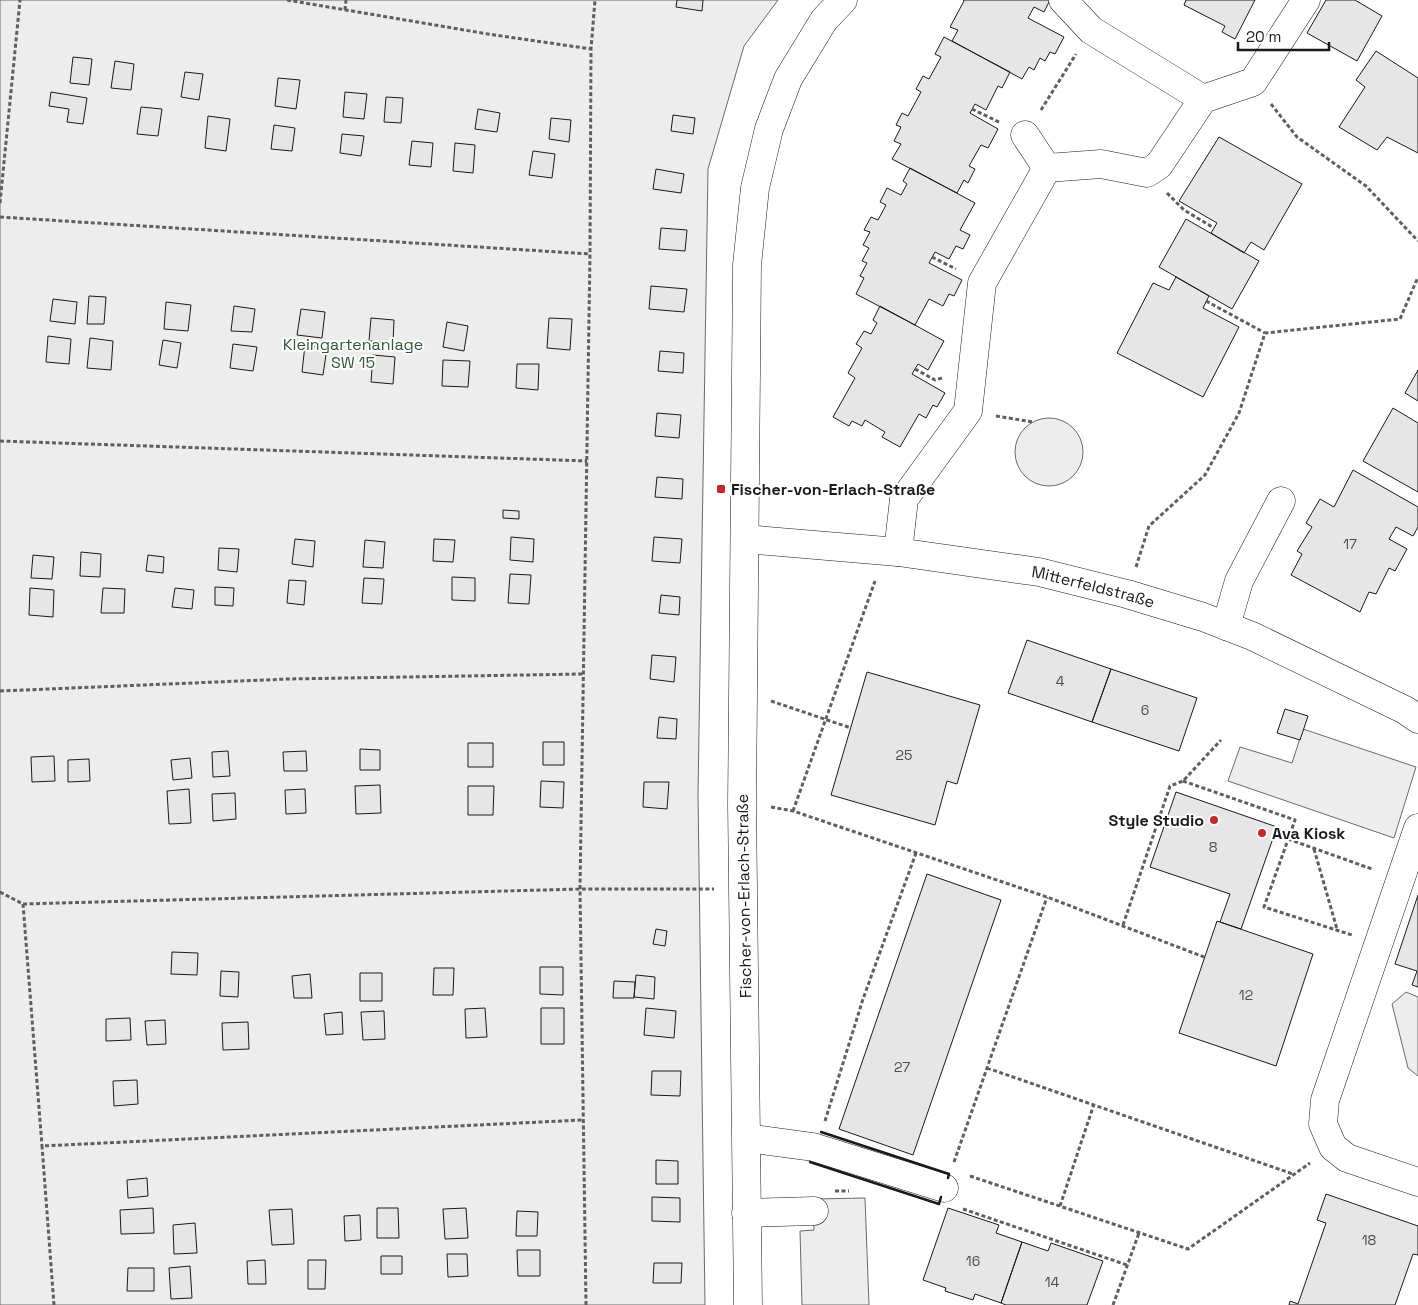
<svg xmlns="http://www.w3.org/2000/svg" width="1418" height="1305" viewBox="0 0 1418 1305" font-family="'Space Grotesk',sans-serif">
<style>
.built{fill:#ededed;stroke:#6a6a6a}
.building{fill:#e6e6e6;stroke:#1a1a1a}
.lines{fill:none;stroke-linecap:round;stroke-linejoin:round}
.minor-casing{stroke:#1a1a1a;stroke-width:29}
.path{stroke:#5f5f5f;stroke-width:3;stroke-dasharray:4 2.5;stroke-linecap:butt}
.minor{stroke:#fff;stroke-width:28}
.wall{stroke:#1a1a1a;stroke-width:2.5}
.poi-dot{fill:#c62828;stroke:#fff;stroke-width:2}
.labels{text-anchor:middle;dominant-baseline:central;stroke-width:4;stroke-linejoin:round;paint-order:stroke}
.number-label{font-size:14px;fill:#4d4d4d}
.park-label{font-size:16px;fill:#2b5a34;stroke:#fff}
.poi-label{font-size:16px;font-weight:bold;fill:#1a1a1a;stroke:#fff;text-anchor:start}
.street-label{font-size:16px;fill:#1a1a1a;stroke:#fff}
</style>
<rect width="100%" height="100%" fill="#fff"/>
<path class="built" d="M0,0H778L744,46L708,169L698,794L705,1305H0Z
M1015 452a34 34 0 1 1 68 0a34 34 0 1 1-68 0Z
M1303,729L1416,767L1394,838L1228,781L1240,747L1292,763Z
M1406,992L1418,997V1076L1408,1068L1392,1004Z
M865,1198L869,1305H802L800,1231L814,1230L813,1199Z"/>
<path class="building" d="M677,0H703L702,11L676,7Z
M963,0H1050L1044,12L1034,7L1028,18L1064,37L1055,54L1050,52L1045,61L1040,58L1034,70L1029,67L1022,79L952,41L958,30L950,27L964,1Z
M1186,0H1255L1235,39L1222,32L1225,26L1184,5Z
M1326,0H1355L1382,16L1357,61L1307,33Z
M944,37L1010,72L1002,88L998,86L986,110L975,104L970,113L998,129L988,148L981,145L969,166L975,169L968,183L964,180L957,193L892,159L901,144L894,141L901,127L896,125L902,113L908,116L921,92L916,89L923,76L929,79L941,57L935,54Z
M1376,51L1418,78V153L1387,137L1377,150L1339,127L1365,87L1356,80Z
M73,57L92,59L89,85L70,83Z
M115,61L134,64L131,90L111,88Z
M185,72L203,74L199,100L181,97Z
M278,78L300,80L296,109L275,106Z
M51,92L87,98L83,124L67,122L69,109L49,106Z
M345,92L367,94L364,119L343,117Z
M386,97L403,98L401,123L384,122Z
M141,107L162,109L158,136L137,134Z
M478,109L500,113L497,132L475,129Z
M673,115L695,118L693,134L671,131Z
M208,116L230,119L226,151L205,148Z
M551,118L571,120L569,142L549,139Z
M274,125L295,128L292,151L271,149Z
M342,134L364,136L361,156L340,153Z
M1219,137L1302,184L1264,250L1251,242L1244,253L1211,233L1217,223L1179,201Z
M412,141L433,143L431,167L409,165Z
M455,143L475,145L473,173L453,171Z
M533,151L555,154L552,178L529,175Z
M910,168L975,203L960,230L970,235L963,249L956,246L949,259L935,252L929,263L962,280L954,296L949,294L943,306L929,299L915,325L856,294L864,278L860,276L867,263L862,261L869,248L863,245L870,232L864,230L871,217L878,220L886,205L880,202L887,188L901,195L907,184L903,181Z
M656,169L684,174L681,193L653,189Z
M1186,219L1259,261L1232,309L1159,267Z
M661,228L687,230L685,251L659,249Z
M1176,277L1209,296L1203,308L1239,327L1203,397L1117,353L1153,283L1169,290Z
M651,286L687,289L684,312L649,309Z
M89,296L106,297L104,324H87Z
M53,299L77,302L75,324L50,321Z
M166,302L191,305L188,331L164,329Z
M234,306L255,309L252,332L231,331Z
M880,306L944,341L928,370L918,364L912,374L945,393L937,407L933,405L926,418L919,414L900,447L882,437L885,432L865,420L862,426L852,421L849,426L833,417L855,378L848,373L862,348L856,344L864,331L871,334L877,323L873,320Z
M301,309L325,312L322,338L297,335Z
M371,318L394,320L393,343L369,341Z
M549,318L572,319L570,350L547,348Z
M447,322L468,326L464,351L443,347Z
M48,336L71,339L69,364L46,362Z
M90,338L113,341L111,370L87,368Z
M163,340L181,343L177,368L159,365Z
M233,344L257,347L253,371L230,368Z
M305,345L327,348L323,375L302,372Z
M660,351L684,353L683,373L658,371Z
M373,355L395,357L393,384L371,382Z
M443,360L470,361L468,387L442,386Z
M517,364H539L538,390L516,388Z
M1418,370V401L1405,393Z
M1393,408L1418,423V492L1363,461Z
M657,413L681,415L679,438L655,436Z
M1353,470L1418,507V527L1413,536L1396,527L1389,539L1407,549L1395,571L1389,568L1376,594L1369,592L1360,612L1291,575L1302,554L1297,551L1312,527L1306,523L1320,499L1334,507Z
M657,477L683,479L682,499L655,497Z
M503,510L519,511V519L503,518Z
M511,537L534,539L533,562L510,560Z
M654,537L682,539L680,563L652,561Z
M295,539L315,541L313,567L292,564Z
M434,539L455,540L453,562L433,561Z
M365,540L385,542L383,568L363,567Z
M219,548L239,549L237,572L218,570Z
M81,552L101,554L100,577L80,576Z
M33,555L54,557L52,579L31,578Z
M148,555L164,557L163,573L146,571Z
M510,574L531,575L529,604L508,603Z
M452,577L475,578V601L452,600Z
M364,578L384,579L382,604L362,603Z
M289,580L306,581L304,605L287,603Z
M215,587L234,588L233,606L215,605Z
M30,588L54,590L53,617L29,615Z
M103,588L125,589L124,613H101Z
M175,588L194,590L192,609L172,607Z
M661,595L680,597L679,615L659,613Z
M1027,640L1111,669L1092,722L1008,693Z
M652,655L676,657L674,682L650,679Z
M1111,669L1197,698L1179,751L1092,722Z
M867,672L980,705L957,784L947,781L935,825L831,795Z
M1285,709L1308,716L1300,740L1277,733Z
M659,717L677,719L676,739L657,738Z
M543,742H564V765H543Z
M468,743H493V767H468Z
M360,749L380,750V770H360Z
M228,751L230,776L213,777L212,752Z
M306,751L307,771H284L283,752Z
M54,756L55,781L32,782L31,757Z
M190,758L192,778L173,780L171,760Z
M89,759L90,781L68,782V760Z
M541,781L564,782L563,808L540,807Z
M644,782H669L667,809L643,807Z
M380,785L381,813L356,814L355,786Z
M468,786H494L493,815H468Z
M189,789L191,823L169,824L167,791Z
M305,789L306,813L286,814L285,790Z
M1176,792L1277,827L1241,929L1220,922L1230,894L1150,867Z
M235,793L236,819L213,821L212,794Z
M927,874L1001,900L913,1155L839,1129Z
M1418,895V987L1412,985L1417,971L1395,964Z
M1217,921L1313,954L1276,1066L1179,1033Z
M656,929L667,931L665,946L653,944Z
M172,952L198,953L197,975L171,974Z
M540,967H563V995L540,994Z
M434,968H454L453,995H433Z
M221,971L239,972L238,997L220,996Z
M360,973H382V1001H360Z
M310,974L312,998H294L292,976Z
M636,975L655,977L654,999L634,997Z
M614,981L635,982L634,998H613Z
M485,1008L487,1037L466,1038L465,1009Z
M541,1008H564V1044H541Z
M646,1008L676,1011L674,1038L644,1035Z
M384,1011L385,1039L363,1040L361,1012Z
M342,1012L343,1034L326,1035L324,1014Z
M130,1018L131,1040L106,1041V1019Z
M165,1020L166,1044L147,1045L145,1021Z
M248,1022L249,1049L223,1050L222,1023Z
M652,1071H681L680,1096L651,1095Z
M137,1080L138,1104L114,1106L113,1081Z
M656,1160L678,1161V1184H656Z
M147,1178L148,1196L128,1198L127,1180Z
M1326,1194L1418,1226V1255L1413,1254L1395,1305H1289L1290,1301L1298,1304L1326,1223L1317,1220Z
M652,1197L680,1198V1222L652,1221Z
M153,1208L154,1233L121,1234L120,1210Z
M377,1208H398L399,1238H377Z
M466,1208L468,1238L445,1239L443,1209Z
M948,1208L999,1225L996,1233L1022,1242L1001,1303L975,1294L973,1300L945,1291L946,1288L923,1280Z
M292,1209L294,1244L272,1245L269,1210Z
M517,1211L538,1212L537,1236H516Z
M360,1215L361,1240L345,1241L344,1216Z
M195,1223L197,1253L174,1254L173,1225Z
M1022,1242L1048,1251L1051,1243L1103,1261L1087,1305H1006L1001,1303Z
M517,1250H540V1276H518Z
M447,1254H467L468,1276L448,1277Z
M381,1256H402V1274H381Z
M265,1260L266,1284H248L247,1261Z
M308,1260H326L325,1289H308Z
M654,1263H682L681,1283H653Z
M190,1266L192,1298L171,1299L169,1268Z
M128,1268H154V1291H127Z"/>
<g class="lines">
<defs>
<g id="minor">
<path d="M1063,0L1091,30L1203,99"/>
<path d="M1025,135L1047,168"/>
<path id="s1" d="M745,539L898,552L1039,572L1127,594L1203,617L1252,636L1405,710L1418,719"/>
<path d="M898,552L904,499L968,411L982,283L1047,168L1101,164L1147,173L1159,165L1203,99L1253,82L1306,0"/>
<path d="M1226,626L1239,581L1281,501"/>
<path d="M1418,828L1325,1100L1323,1124L1333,1147L1347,1158L1418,1182"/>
<path d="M747,1138L813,1147L944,1188"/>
<path d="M746,1213L814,1211"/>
<path d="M748,1305L742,804L747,265L755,188L769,129L788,79L824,20L843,0"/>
</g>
</defs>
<use href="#minor" class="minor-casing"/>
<path class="path" d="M287,0L488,34L591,49
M345,10L346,0
M1271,104L1297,137L1366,186L1418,241
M972,109L1001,123
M1041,110L1076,54
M1167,193L1184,210L1214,228
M0,203L20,0
M0,217L590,254
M932,257L956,269
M1206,301L1265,333
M915,369L935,380L942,378
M996,416L1033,422
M0,441L587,461
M1136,567L1149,526L1205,475L1239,413L1265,333L1400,319L1418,277
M0,691L288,679L583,674
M771,701L851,728
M1183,781L1295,820L1264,907L1352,935
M771,807L793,811L1047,897L1204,957
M793,811L875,581
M1288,839L1372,869
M1314,849L1337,929
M0,892L23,904L580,889H714
M23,904L42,1146
M1123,925L1170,786L1183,781L1221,740
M987,1068L1293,1174
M825,1121L863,999L916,853
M954,1162L1047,897
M970,1176L1188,1249L1310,1163
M835,1191H849
M1060,1206L1094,1104
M963,1209L1127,1265
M54,1305L42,1146L582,1120
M586,1305L580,889L590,254L591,49L595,0
M1113,1305L1139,1233"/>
<use href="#minor" class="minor"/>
<path class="wall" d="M821,1132L949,1174L948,1178
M810,1162L939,1204L941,1197"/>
</g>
<g class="poi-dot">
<rect x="716" y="484" width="10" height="10" rx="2.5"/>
<circle cx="1214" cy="820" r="5"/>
<circle cx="1262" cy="833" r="5"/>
</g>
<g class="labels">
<g class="number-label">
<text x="1350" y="544">17</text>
<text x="1060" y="681">4</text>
<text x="1145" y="710">6</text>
<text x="904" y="755">25</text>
<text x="1213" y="847">8</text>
<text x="1246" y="995">12</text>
<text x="902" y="1067">27</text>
<text x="1369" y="1240">18</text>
<text x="973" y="1261">16</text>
<text x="1052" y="1282">14</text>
</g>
<g class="park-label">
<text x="353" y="344">Kleingartenanlage<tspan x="353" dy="18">SW 15</tspan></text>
</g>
<g class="poi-label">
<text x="731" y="489">Fischer-von-Erlach-Straße</text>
<text x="1204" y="820" text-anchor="end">Style Studio</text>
<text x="1272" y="833">Ava Kiosk</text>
</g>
<g class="street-label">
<text stroke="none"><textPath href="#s1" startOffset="352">Mitterfeldstraße</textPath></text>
<text transform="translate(744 896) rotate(-91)">Fischer-von-Erlach-Straße</text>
</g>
</g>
<path d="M1238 42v8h91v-8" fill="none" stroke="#1a1a1a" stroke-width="2.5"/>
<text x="1246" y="42" font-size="15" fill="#1a1a1a" stroke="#ffffff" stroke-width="4" paint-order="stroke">20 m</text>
</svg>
